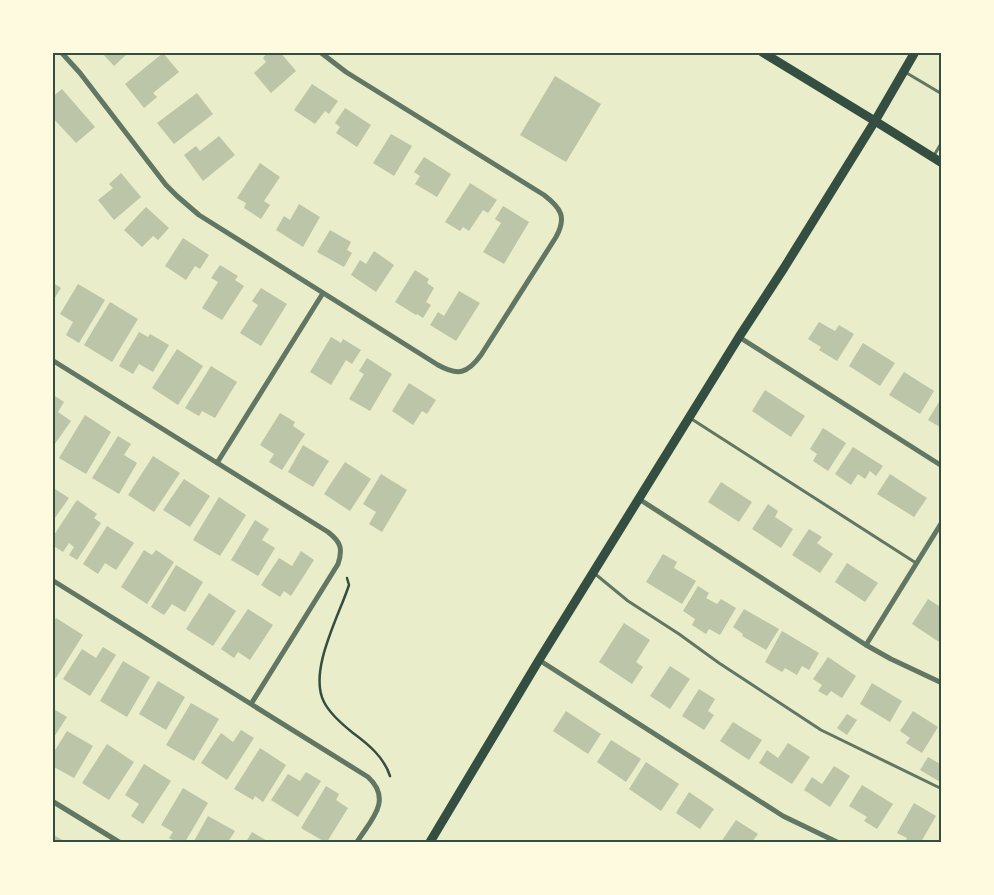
<svg xmlns="http://www.w3.org/2000/svg" width="994" height="895" viewBox="0 0 994 895" font-family="Karla,sans-serif">
<style>
.building{fill:#bcc5a7}
.lines{fill:none;stroke-linecap:round;stroke-linejoin:round}
.path{stroke:#344e41;stroke-width:2.5}
.service{stroke:#617663;stroke-width:3}
.minor{stroke:#617663;stroke-width:5}
.secondary{stroke:#344e41;stroke-width:9}
.neatline{fill:none;stroke:#344e41;stroke-width:2}
</style>
<rect width="100%" height="100%" fill="#e9edc9"/>
<path class="building" d="M101,52H124L126,55L114,66Z
M268,52H280L296,71L271,93L254,73L266,62L263,58Z
M163,53L179,72L153,93L157,97L144,108L125,84Z
M555,76L601,104L566,162L520,135Z
M312,84L338,101L329,114L325,111L315,124L294,110Z
M62,89L95,127L76,143L52,117V97Z
M197,93L213,114L174,144L157,123Z
M345,108L371,125L357,147L336,133L340,127L335,123Z
M391,134L412,146L394,176L373,163Z
M219,136L235,155L203,181L184,155L196,146L200,151Z
M424,157L451,174L437,197L415,184L420,176L414,172Z
M260,163L280,177L264,201L270,205L261,219L244,208L246,203L237,198Z
M121,173L141,197L114,220L98,200L113,188L109,184Z
M470,183L497,200L488,213L483,210L469,231L463,227L460,231L445,222Z
M299,204L320,217L303,247L276,230L284,216L290,220Z
M503,206L529,222L504,264L483,252L501,223L495,219Z
M146,207L169,228L158,240L153,236L142,247L124,230Z
M330,230L351,242L347,250L352,253L344,267L317,252Z
M183,238L209,255L200,269L195,266L186,280L165,266Z
M374,251L394,265L376,292L351,275L360,260L366,264Z
M220,265L238,276L235,280L244,286L222,320L202,308L218,282L211,278Z
M415,270L429,279L427,283L434,288L426,302L431,305L423,318L417,314L416,315L395,302Z
M52,282L61,288L52,302Z
M78,284L105,300L79,343L66,335L73,322L60,314Z
M261,288L287,304L261,346L240,333L258,305L252,301Z
M459,291L480,303L456,341L430,325L438,312L444,316Z
M110,302L138,319L112,362L84,345Z
M819,322L835,331L839,325L854,334L837,361L819,350L821,347L808,339Z
M139,332L148,337L150,334L169,345L153,372L139,364L133,374L119,366Z
M331,337L341,343L343,339L361,350L352,364L346,360L331,385L310,372Z
M863,343L895,363L880,386L849,366Z
M177,349L203,366L178,405L152,388Z
M367,358L392,374L370,411L349,399L364,374L359,371Z
M211,366L237,382L215,418L202,411L199,416L185,408Z
M904,372L934,391L920,414L889,395Z
M409,383L436,400L427,414L422,411L413,425L392,411Z
M765,390L805,416L791,437L752,411Z
M52,394L64,402L58,412L71,421L52,448Z
M942,397V428L928,420Z
M280,413L295,422L293,426L305,434L282,470L269,462L274,454L260,445Z
M85,415L111,432L86,474L59,458Z
M823,428L846,443L828,471L813,461L817,454L810,449Z
M118,436L131,444L124,455L137,463L119,494L92,478Z
M303,445L329,461L313,487L288,472Z
M853,447L883,466L876,476L870,471L865,479L858,474L851,485L835,474Z
M153,456L180,473L154,512L128,495Z
M345,462L371,479L350,511L324,494Z
M381,474L407,490L382,532L369,524L376,512L363,504Z
M890,474L927,498L914,517L877,494Z
M184,479L210,496L190,527L163,510Z
M721,482L752,502L739,522L708,502Z
M52,487L69,498L52,522Z
M219,497L246,515L220,556L193,540Z
M77,500L97,514L94,518L101,523L77,560L69,555L74,547L69,543L63,552L52,545V538Z
M768,504L778,511L775,517L793,529L781,548L752,529Z
M255,520L269,529L262,540L275,548L258,576L231,560Z
M107,526L134,543L116,570L105,563L98,574L83,564Z
M809,529L822,537L817,543L833,554L820,573L792,555Z
M144,550L152,555L156,550L174,562L147,604L121,587Z
M301,551L314,560L291,596L284,591L280,597L261,585L279,558L292,566Z
M663,554L677,562L674,568L696,581L682,604L646,582Z
M847,563L878,583L865,602L835,582Z
M176,565L203,582L185,612L172,604L164,615L151,607Z
M698,586L709,593L706,598L717,604L721,599L736,608L720,635L709,629L706,634L692,625L695,619L683,611Z
M209,593L236,611L213,646L186,629Z
M928,599L942,608V644L912,624Z
M248,609L273,625L250,660L238,652L234,658L221,649Z
M744,609L779,629L766,650L742,636L743,634L733,627Z
M56,618L83,635L56,678L52,676V624Z
M624,623L650,640L636,662L643,667L632,684L599,662Z
M782,631L819,653L809,670L802,666L797,675L785,668L782,672L765,662Z
M103,647L116,655L90,696L63,679L82,649L96,658Z
M828,657L856,676L842,698L831,691L827,696L818,691L822,685L813,679Z
M123,661L150,677L127,717L100,701Z
M670,666L690,679L670,709L650,696Z
M158,681L185,697L166,730L139,714Z
M872,683L902,701L890,722L860,704Z
M699,689L715,699L708,711L714,715L704,730L682,716Z
M191,703L219,719L194,761L166,745Z
M52,708L67,717L52,740Z
M566,711L601,734L588,754L553,731Z
M913,711L938,727L922,753L906,743L910,738L900,731Z
M847,714L857,720L847,735L837,728Z
M733,722L762,740L749,760L720,741Z
M241,730L254,738L227,780L201,763L221,733L233,742Z
M67,731L93,746L74,778L52,766V755Z
M611,740L641,759L626,782L597,762Z
M788,743L810,757L792,784L759,763L767,750L778,758Z
M107,744L134,762L109,800L82,783Z
M260,748L286,765L263,802L255,796L253,800L234,789Z
M928,757L942,765V783L920,770Z
M646,762L679,784L661,811L629,789Z
M144,764L171,781L143,824L131,816L139,804L125,795Z
M834,766L850,776L830,807L804,790L812,777L822,784Z
M306,772L321,781L298,817L271,800L288,774L300,781Z
M862,785L893,804L877,829L864,821L867,817L849,806Z
M326,786L339,794L336,800L348,808L327,842H325L301,828Z
M183,788L208,803L185,842H176L169,838L173,832L161,825Z
M689,792L714,809L700,829L676,813Z
M914,803L936,816L921,842H905L907,838L897,833Z
M208,816L235,831L228,842H197L194,841Z
M736,820L758,834L752,842H721Z
M252,832L269,842H246Z
M52,834L64,841L63,842H52Z"/>
<g class="lines">
<path class="path" d="M347,578L349,585C339,616 308,671 324,702C330,714 343,725 353,733C368,744 384,757 390,776"/>
<path class="service" d="M905,72L942,94
M933,157L942,142
M690,418L916,563
M594,573L628,601L679,634L719,663L821,730L942,789"/>
<path class="minor" d="M61,52L80,73L166,185L177,196L199,215L438,365C458,376 467,374 481,355L556,237C567,217 561,208 544,195L346,72L320,52
M739,337L942,466
M52,360L328,532C341,542 343,549 338,564L251,704
M217,463L323,293
M639,499L866,645L891,659L942,683
M52,580L368,777C393,800 371,820 357,842
M866,645L942,522
M539,660L783,816L837,842
M52,801L119,842"/>
<path class="secondary" d="M762,52L875,121L942,163
M430,842L539,660L739,337L784,268L875,121L915,52"/>
</g>
<rect width="994" height="895" fill="none" stroke="#fefae0" stroke-width="108"/>
<rect x="54" y="54" width="886" height="787" class="neatline"/>
</svg>
